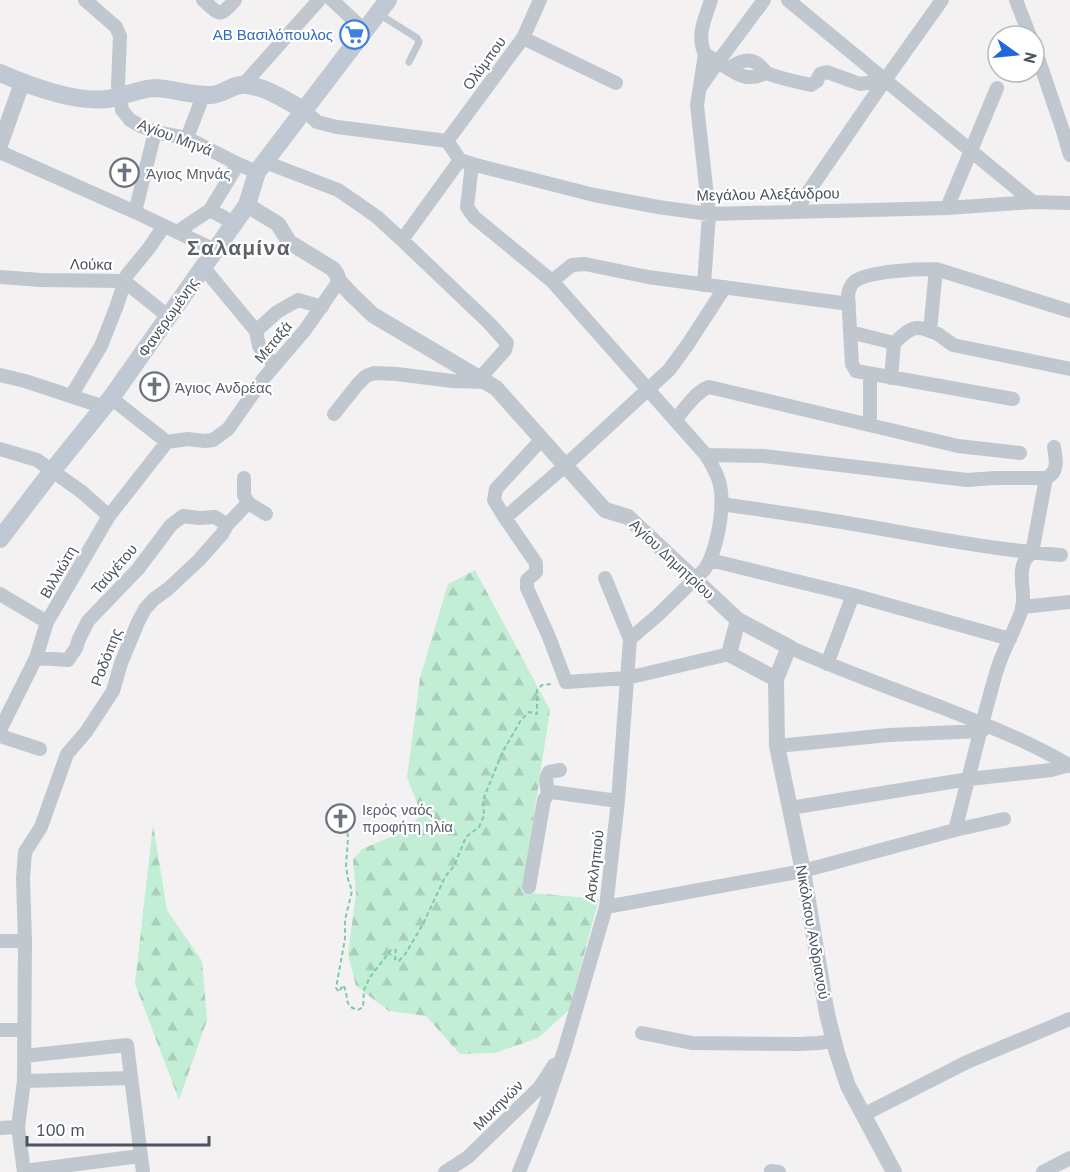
<svg xmlns="http://www.w3.org/2000/svg" width="1070" height="1172" viewBox="0 0 1070 1172" font-family="'PT Sans',sans-serif">
<style>
.forest{fill:url(#forest-firs)}
.lines{fill:none;stroke-linecap:round;stroke-linejoin:round}
.path{stroke:#7ccaaa;stroke-width:2;stroke-dasharray:4.5 3;stroke-linecap:butt}
.service{stroke:#c0c7cf;stroke-width:7}
.minor{stroke:#c0c7cf;stroke-width:14}
.tertiary{stroke:#c0c7cf;stroke-width:16}
.secondary{stroke:#c0c8d3;stroke-width:18}
.labels{text-anchor:middle;dominant-baseline:central;stroke-width:4.5;stroke-linejoin:round;paint-order:stroke}
.shop-label{font-size:15px;fill:#366cbe;stroke:#fff;text-anchor:end}
.street-label{font-size:15px;fill:#4a535e;stroke:#fff}
.worship-label{font-size:15px;fill:#5b616d;stroke:#fff;text-anchor:start}
.district-label{font-size:21px;font-weight:bold;letter-spacing:1.5px;fill:#5e6166;stroke:#fff}
</style>
<defs>
<pattern id="forest-firs" width="22" height="20" patternUnits="userSpaceOnUse" patternTransform="scale(1.5)"><rect width="22" height="20" fill="#c3eed6"/><path d="M5 1l3.5 6h-7zM16 11l3.5 6h-7z" fill="#a9ceba"/></pattern>
</defs>
<rect width="100%" height="100%" fill="#f3f1f1"/>
<path class="forest" d="M475,570L550,710L522,892L599,899L569,1010L538,1038L495,1053L460,1054L426,1016L389,1011L356,986L348,954L356,894L353,860L362,849L409,829L421,813L407,777L420,678L448,584Z
M153,824L167,910L202,961L207,1020L179,1100L135,984Z"/>
<g class="lines">
<path class="path" d="M347,825L348,839L346,866L348,879L352,891L345,920V939L336,988L339,992L343,985C350,996 342,1006 358,1010L363,1007L364,990L370,977L391,950H396L395,959L399,961L406,953L423,924L445,877L454,866L466,837L479,827L484,816L483,800L502,753L521,720L529,712L537,714V690L542,685L553,684"/>
<path class="service" d="M379,14L417,38L419,42L409,62"/>
<path class="minor" d="M85,0L116,27L120,36L118,86L122,110L130,120L141,126L155,132L187,138L238,164L257,172
M203,0C220,15 219,18 235,0
M332,0L364,30
M788,0L1033,202
M1016,0L1030,36
M523,38L616,83
M1034,46L1062,128L1070,155
M705,54C696,36 705,19 711,0
M729,69C737,62 750,56 759,65C763,68 764,72 769,74C783,79 797,82 811,85L817,81L820,74L827,72L860,84L885,80
M244,84L319,0
M701,86L718,62C736,73 745,83 766,73
M305,111L317,122L337,127L447,141
M187,138L203,96
M447,141L460,160L472,164L594,195L658,207L709,214L947,208L1033,202L1070,203
M447,141L523,38L540,0
M0,152L135,212L215,250
M265,162L338,190L357,203L377,217L402,240L489,323L507,343L505,350L480,378
M472,164L467,207L474,217L552,281L706,455C711,464 718,474 720,485C725,508 717,550 705,569L658,615L630,639L618,801L606,907L564,1051L545,1107L519,1172
M947,208L997,88
M210,210L234,223
M795,211L885,80L942,0
M135,212L155,132
M177,232L210,210L238,164
M402,240L460,160
M203,267L256,331L259,346L263,353L275,365
M936,269L930,331L938,334L953,345L1070,369
M0,277L41,280L124,281L169,317
M552,281L572,265L585,264L648,277L849,304
M704,285L709,214L697,105L705,54L718,62L764,0
M256,331L277,312L298,300L322,307
M850,332L894,343
M0,375L25,381L104,407
M891,378L894,343C907,332 912,323 930,331
M71,396L101,346L116,308L127,275L149,248L164,226
M111,398L167,442
M1013,399L856,371L852,364L848,295C849,290 850,285 854,282C866,271 919,269 936,269L1070,311
M334,414L358,384L366,376L374,373L397,374L452,381L486,382
M675,420C684,410 696,391 709,387L958,446L1020,453
M870,424V375
M542,439L496,489L494,500L505,518L536,563V572L527,580V588L549,637L566,682L627,678L729,654
M167,442L188,439L205,441L213,440L228,429L264,378L305,330L339,281
M0,449L37,460L82,492L109,516
M706,455L764,456L967,480L995,478H1046
M248,503L266,514
M721,504C771,511 821,518 871,527C934,538 997,550 1061,555
M505,518L566,465L669,370L688,344L725,287
M710,560L853,595L1010,639
M605,578L630,639
M0,594L47,622
M1022,607L1070,602
M789,647C840,670 893,689 946,709C988,726 1031,742 1070,766
M36,658L68,660L76,648L79,639L88,621L138,569L171,525L183,516L199,518L215,517L227,525
M827,664L853,595
M0,730L36,658L47,622L109,516L167,442
M0,736L40,749
M777,746L889,735L982,731
M548,794C547,786 544,779 549,772L560,770
M790,808L969,779L1051,770L1069,765
M955,830C969,778 981,725 996,673C1002,651 1015,631 1022,609C1027,590 1013,566 1032,553L1046,478C1059,473 1056,459 1054,447
M529,887L544,800L548,794L552,792L618,801
M606,907L803,871L955,830L1004,819
M0,941H25
M0,1030H24
M642,1033L692,1043L799,1044L818,1043L834,1041
M24,1056L127,1045L143,1172
M24,1081L131,1078
M863,1115L967,1062L1070,1019
M0,1128L18,1127
M24,1171L140,1156
M771,1171L779,1172
M24,1172L18,1127L24,1081L25,941L23,878L25,852L41,827L67,754L86,732L113,691L121,663L138,622L145,609L154,599L168,589L199,560L222,534L227,525L248,503L244,495V478
M445,1172L468,1157L539,1088L554,1065
M1043,1172L1070,1158"/>
<path class="tertiary" d="M0,145L22,83
M247,205L278,224L289,242L333,269L337,275L339,281L352,295L373,315L496,388L605,510L628,517L738,620L789,647L776,679L777,746L803,871L827,1014L837,1053L848,1086L894,1172
M738,620L729,654L776,679"/>
<path class="secondary" d="M0,73C30,86 74,103 107,99C123,97 140,88 156,88C175,89 193,96 211,95C224,95 233,83 246,85C267,87 287,101 305,111
M0,539L52,471L111,398L247,205L257,172L388,0"/>
</g>
<defs>
<symbol id="supermarket-ring" viewBox="-11 -11 22 22"><circle r="9.5" fill="#fff" stroke="#3f7fe0" stroke-width="1.5"/><path d="M-6-5.5h2.5l.6 2H6L4.5 2H-2.5L-4.4-4H-6ZM-1.5 3.2a1.3 1.3 0 1 0 .1 0ZM3 3.2a1.3 1.3 0 1 0 .1 0Z" fill="#3f7fe0"/></symbol>
<symbol id="church-ring" viewBox="-11 -11 22 22"><circle r="9.5" fill="#fff" stroke="#6b7280" stroke-width="1.5"/><path d="M-1.2-6h2.4v3.5h3.3v2.4h-3.3V6h-2.4V-.1h-3.3v-2.4h3.3Z" fill="#6b7280"/></symbol>
</defs>
<g fill-rule="evenodd">
<use href="#supermarket-ring" x="338" y="18" width="33" height="33"/>
<use href="#church-ring" x="108" y="156" width="33" height="33"/>
<use href="#church-ring" x="138" y="370" width="33" height="33"/>
<use href="#church-ring" x="324" y="802" width="33" height="33"/>
</g>
<g class="labels">
<g class="shop-label">
<text x="333" y="34">ΑΒ Βασιλόπουλος</text>
</g>
<g class="street-label">
<text transform="translate(484 63) rotate(-54)">Ολύμπου</text>
<text transform="translate(175 137) rotate(21)">Αγίου Μηνά</text>
<text transform="translate(768 194) rotate(-1)">Μεγάλου Αλεξάνδρου</text>
<text transform="translate(91 264) rotate(1)">Λούκα</text>
<text transform="translate(168 317) rotate(-55)">Φανερωμένης</text>
<text transform="translate(273 342) rotate(-50)">Μεταξά</text>
<text transform="translate(672 559) rotate(43)">Αγίου Δημητρίου</text>
<text transform="translate(114 569) rotate(-49)">Ταϋγέτου</text>
<text transform="translate(58 572) rotate(-60)">Βιλλιώτη</text>
<text transform="translate(106 657) rotate(-69)">Ροδόπης</text>
<text transform="translate(594 866) rotate(-83)">Ασκληπιού</text>
<text transform="translate(813 932) rotate(80)">Νικόλαου Ανδριανού</text>
<text transform="translate(498 1105) rotate(-45)">Μυκηνών</text>
</g>
<g class="worship-label">
<text x="146" y="173">Άγιος Μηνάς</text>
<text x="175" y="387">Άγιος Ανδρέας</text>
<text x="362" y="809">Ιερός ναός<tspan x="362" dy="17">προφήτη ηλία</tspan></text>
</g>
<g class="district-label">
<text x="239" y="247">Σαλαμίνα</text>
</g>
</g>
<g transform="translate(1016 54) rotate(105)"><circle r="28" fill="#ffffff" stroke="#b7babf" stroke-width="1.5"/>
<path d="M0-4.5L10 22L0 15L-10 22Z" fill="#2266dc"/>
<text y="-9" font-size="16" font-weight="bold" text-anchor="middle" fill="#4a535e">N</text>
</g>
<path d="M27 1136v9h182v-9" fill="none" stroke="#4a535e" stroke-width="3"/>
<text x="36" y="1136" font-size="18" fill="#4a535e" stroke="#ffffff" stroke-width="4.5" paint-order="stroke">100 m</text>
</svg>
